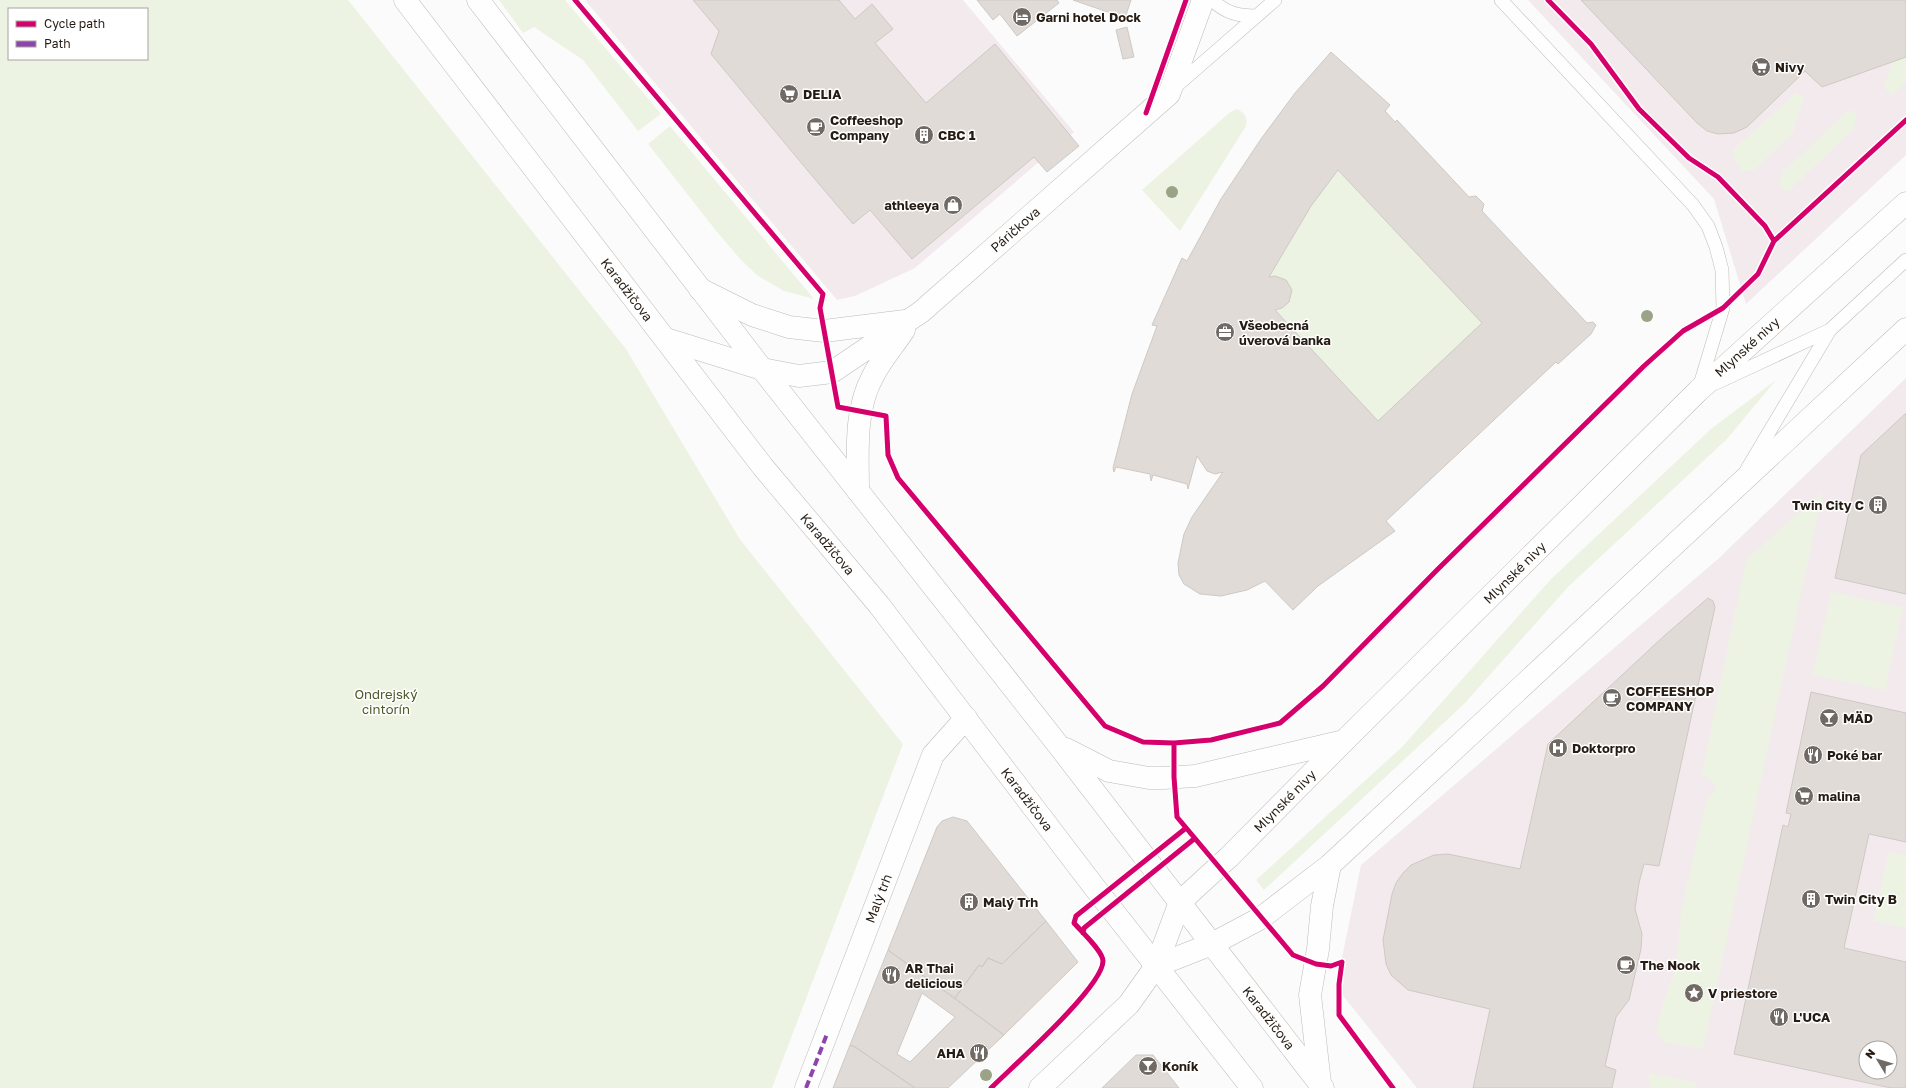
<svg xmlns="http://www.w3.org/2000/svg" width="1906" height="1088" viewBox="0 0 1906 1088" font-family="'Golos Text',sans-serif">
<style>
.commercial{fill:#f3eaed;fill-rule:evenodd}
.green{fill:#edf3e3;fill-rule:evenodd}
.building{fill:#e1dbd7;stroke:#cec9c5;fill-rule:evenodd}
.lines{fill:none;stroke-linecap:round;stroke-linejoin:round}
.service-casing{stroke:#bfbab6;stroke-width:14}
.minor-casing{stroke:#bfbab6;stroke-width:23}
.tertiary-casing{stroke:#bfbab6;stroke-width:23}
.secondary-casing{stroke:#bfbab6;stroke-width:23}
.service{stroke:#fefefe;stroke-width:13}
.minor{stroke:#fefefe;stroke-width:22}
.tertiary{stroke:#fefefe;stroke-width:22}
.secondary{stroke:#fefefe;stroke-width:22}
.quiet{stroke:#8e44ad;stroke-width:4;stroke-dasharray:8 4;stroke-linecap:butt}
.cycleway-casing{stroke:#fff;stroke-width:8}
.cycleway{stroke:#d6006c;stroke-width:5}
.tree{fill:#9aa287}
.labels{text-anchor:middle;dominant-baseline:central;stroke-width:3;stroke-linejoin:round;paint-order:stroke}
.poi-label{font-size:13px;font-weight:bold;fill:#261c13;stroke:#fff;text-anchor:start}
.street-label{font-size:13px;fill:#261c13;stroke:#fff}
.park-label{font-size:13px;fill:#4b5a28;stroke:#fff}
</style>
<rect width="100%" height="100%" fill="#fbfbfb"/>
<path class="commercial" d="M585,0H963L1074,132L915,268L855,296L837,300Z
M1528,0H1906V155L1746,304L1714,199Z
M1906,378V1088H1417L1336,987L1361,865L1718,559ZM1866,1048H1890V1072H1866Z"/>
<path class="green" d="M0,0H348L626,349L739,538L903,744L772,1088H0ZM9,9H147V59H9Z
M499,0H565L661,114L638,131L583,60L534,27L523,33Z
M1906,42V82L1892,95L1884,87L1896,52Z
M1796,93L1804,97L1792,134L1754,170L1742,171L1735,161L1733,150Z
M1237,109C1245,113 1248,117 1246,126L1180,231L1142,190L1229,113Z
M1848,111H1854L1857,115L1854,129L1788,191L1783,190L1779,185L1783,172Z
M670,126L814,299L784,291L758,276L740,259L717,232L648,144Z
M1338,170L1482,323L1378,421L1275,310C1286,306 1289,302 1292,290C1286,280 1281,275 1269,277L1311,206Z
M1776,380L1727,439L1568,587L1464,704L1264,890L1256,880L1402,747L1551,579L1712,428Z
M1823,491L1703,1049L1664,1042L1656,1032L1663,1003L1676,968L1681,912L1706,801L1717,787L1702,773L1746,560Z
M1831,592L1903,607L1885,690L1813,675Z
M1889,852L1906,856V928L1873,921Z
M1649,1073L1696,1083L1695,1088H1649Z"/>
<path class="building" d="M693,0H839L855,19L872,4L893,29L875,43L926,103L995,44L1079,146L1047,172L1034,157L912,259L870,210L853,224L808,171L711,54L719,31Z
M977,0H1057L1059,3L1017,36L1000,14L993,20Z
M1073,0H1131L1125,18Z
M1581,0H1906V57L1822,87L1805,71L1747,127L1734,133L1718,134L1707,131L1697,123Z
M1127,27L1134,57L1123,59L1116,30Z
M1331,52L1390,105L1385,111L1395,122L1397,120L1469,197L1476,196L1484,204L1482,211L1587,323L1593,322L1596,325L1591,334L1558,364L1556,362L1386,521L1395,531L1318,586L1293,610L1265,581L1247,590L1221,596L1200,594L1184,584L1179,575L1178,563L1184,534L1192,517L1223,472L1215,474L1207,471L1197,456L1188,489L1187,484L1153,475L1151,481L1150,474L1116,467L1114,472L1113,468L1132,394L1157,326L1152,325L1182,258L1187,261L1221,199L1261,139L1295,93ZM1338,170L1482,323L1378,421L1275,310L1282,308L1289,302L1292,290L1286,280L1275,276L1269,277L1311,206Z
M1906,413V594L1835,578L1861,455Z
M1708,598L1713,601L1715,607L1659,866L1644,864L1639,883L1635,909L1642,934L1641,949L1629,1000L1616,1017L1605,1066L1616,1070L1612,1088H1473L1490,1009L1408,990L1391,975L1386,964L1383,940L1392,894L1396,883L1403,873L1411,865L1434,855L1448,854L1520,869L1548,744L1664,636Z
M1811,692L1906,713V842L1869,834L1844,948L1906,962V1088H1891L1734,1054L1783,825L1788,827L1791,814L1786,813ZM1866,1048H1890V1072H1866Z
M953,817L967,821L1046,921L1002,964L988,958L982,967L979,965L955,998L888,950L937,827L942,821Z
M1046,921L1078,962L1004,1035L955,998L979,965L982,967L988,958L1002,964Z
M888,950L1004,1035L948,1088H915L855,1047L850,1045ZM922,993L955,1017L910,1062L897,1054Z
M850,1045L855,1047L915,1088H833Z
M1136,1055H1153L1179,1088H1102Z"/>
<g class="lines">
<defs>
<path id="service" d="M1212,0C1226,13 1238,16 1256,16
M1501,0L1693,205L1708,226L1716,247L1722,270L1723,308L1699,388
M1174,88L1275,0
M1716,383L1830,330
M1747,469L1830,330L1906,260"/>
<g id="minor">
<path d="M700,289L752,315L789,327L824,331L905,321"/>
<path id="s1" d="M666,339L762,369L799,376L832,372L921,312L1169,94L1203,0"/>
<path d="M858,491C858,453 854,410 873,376C881,360 894,345 904,330"/>
<path id="s2" d="M806,1088L933,755L966,718"/>
</g>
<path id="tertiary" d="M1040,1088L1129,1004L1156,966"/>
<g id="secondary">
<path id="s3" d="M405,0L763,467L879,605L1095,888L1252,1088"/>
<path id="s4" d="M478,0L762,369L1059,746L1323,1088"/>
<path d="M1066,749L1109,771L1149,778H1163L1195,776L1344,741"/>
<path id="s5" d="M1156,966L1180,902L1229,857L1344,741L1698,391L1906,203"/>
<path d="M1156,966L1212,944L1261,918L1330,865L1906,329"/>
<path d="M1320,1083L1310,995L1318,949L1322,906L1330,865"/>
</g>
</defs>
<use href="#service" class="service-casing"/>
<use href="#minor" class="minor-casing"/>
<use href="#tertiary" class="tertiary-casing"/>
<use href="#secondary" class="secondary-casing"/>
<use href="#service" class="service"/>
<use href="#minor" class="minor"/>
<use href="#tertiary" class="tertiary"/>
<use href="#secondary" class="secondary"/>
<path class="quiet" d="M806,1088L827,1034"/>
<defs>
<path id="cycleway" d="M575,0L823,294L820,308L838,407L886,416L888,455L898,478L1105,726L1143,742L1174,743L1211,740L1280,723L1323,686L1437,570L1644,366L1683,331L1723,308L1758,274L1774,241L1906,120
M1548,0L1591,44L1639,109L1689,158L1718,177L1765,226L1774,241
M1146,113L1186,0
M1174,743V777L1177,817L1293,955L1316,964L1331,966L1342,962L1339,984V1015L1393,1088
M1083,933L1084,928L1089,924L1194,839
M991,1088C1012,1067 1103,987 1103,961C1103,951 1081,931 1074,923L1076,916L1186,828"/>
</defs>
<use href="#cycleway" class="cycleway-casing"/>
<use href="#cycleway" class="cycleway"/>
</g>
<g class="tree">
<circle cx="1172" cy="192" r="6"/>
<circle cx="1647" cy="316" r="6"/>
<circle cx="986" cy="1075" r="6"/>
</g>
<defs>
<symbol id="hotel-disc" viewBox="-11 -11 22 22"><circle r="9.5" fill="#716a64" stroke="#fff"/><path d="M-6-4.5h1.5V1H6V5H4.5V3h-9V5H-6ZM-4 0a1.8 1.8 0 1 1 3.6 0ZM.5 0V-2.5h3Q6-2.5 6 0Z" fill="#fff"/></symbol>
<symbol id="supermarket-disc" viewBox="-11 -11 22 22"><circle r="9.5" fill="#716a64" stroke="#fff"/><path d="M-6-5.5h2.5l.6 2H6L4.5 2H-2.5L-4.4-4H-6ZM-1.5 3.2a1.3 1.3 0 1 0 .1 0ZM3 3.2a1.3 1.3 0 1 0 .1 0Z" fill="#fff"/></symbol>
<symbol id="cafe-disc" viewBox="-11 -11 22 22"><circle r="9.5" fill="#716a64" stroke="#fff"/><path d="M-5.5-4.5H6V0H3Q3 3.5 0 3.5H-2.5Q-5.5 3.5-5.5 0ZM3-3.2v2h1.7v-2ZM-6 4.5H4V6H-6Z" fill="#fff"/></symbol>
<symbol id="building-disc" viewBox="-11 -11 22 22"><circle r="9.5" fill="#716a64" stroke="#fff"/><path d="M-4-6H4V6H1V3H-1V6H-4ZM-2.5-4.3h1.7v1.8h-1.7ZM.8-4.3h1.7v1.8H.8ZM-2.5-1h1.7V.8h-1.7ZM.8-1h1.7V.8H.8Z" fill="#fff"/></symbol>
<symbol id="shop-disc" viewBox="-11 -11 22 22"><circle r="9.5" fill="#716a64" stroke="#fff"/><path d="M-5-2.5h2.3a2.7 3.5 0 0 1 5.4 0H5L5.5 6h-11ZM-1.5-2.5h3a1.5 2.3 0 0 0-3 0Z" fill="#fff"/></symbol>
<symbol id="office-disc" viewBox="-11 -11 22 22"><circle r="9.5" fill="#716a64" stroke="#fff"/><path d="M-6-3h4V-5.5h4V-3h4V5H-6ZM-1-4.5V-3h2v-1.5ZM-6 0V1H6V0Z" fill="#fff"/></symbol>
<symbol id="bar-disc" viewBox="-11 -11 22 22"><circle r="9.5" fill="#716a64" stroke="#fff"/><path d="M-6-5H6L.8 .8V4.5H3.5V6h-7V4.5H-.8V.8Z" fill="#fff"/></symbol>
<symbol id="hospital-disc" viewBox="-11 -11 22 22"><circle r="9.5" fill="#716a64" stroke="#fff"/><path d="M-5-5h3v3.5h4V-5h3V5h-3V1.5h-4V5h-3Z" fill="#fff"/></symbol>
<symbol id="restaurant-disc" viewBox="-11 -11 22 22"><circle r="9.5" fill="#716a64" stroke="#fff"/><path d="M-5-6h1v4h1v-4h1v4h1v-4h1v5L-1.5 .5V6h-2V.5L-5-1ZM5-6V6H3V1.5H1.5Q1.5-4 5-6Z" fill="#fff"/></symbol>
<symbol id="sight-disc" viewBox="-11 -11 22 22"><circle r="9.5" fill="#716a64" stroke="#fff"/><path d="M0-6L1.8-2.2L6-1.7L2.9 1.2L3.7 5.4L0 3.3L-3.7 5.4L-2.9 1.2L-6-1.7L-1.8-2.2Z" fill="#fff"/></symbol>
</defs>
<g fill-rule="evenodd">
<use href="#hotel-disc" x="1011" y="6" width="22" height="22"/>
<use href="#supermarket-disc" x="1750" y="56" width="22" height="22"/>
<use href="#supermarket-disc" x="778" y="83" width="22" height="22"/>
<use href="#cafe-disc" x="805" y="116" width="22" height="22"/>
<use href="#building-disc" x="913" y="124" width="22" height="22"/>
<use href="#shop-disc" x="942" y="194" width="22" height="22"/>
<use href="#office-disc" x="1214" y="321" width="22" height="22"/>
<use href="#building-disc" x="1867" y="494" width="22" height="22"/>
<use href="#cafe-disc" x="1601" y="687" width="22" height="22"/>
<use href="#bar-disc" x="1818" y="707" width="22" height="22"/>
<use href="#hospital-disc" x="1547" y="737" width="22" height="22"/>
<use href="#restaurant-disc" x="1802" y="744" width="22" height="22"/>
<use href="#supermarket-disc" x="1793" y="785" width="22" height="22"/>
<use href="#building-disc" x="1800" y="888" width="22" height="22"/>
<use href="#building-disc" x="958" y="891" width="22" height="22"/>
<use href="#cafe-disc" x="1615" y="954" width="22" height="22"/>
<use href="#restaurant-disc" x="880" y="964" width="22" height="22"/>
<use href="#sight-disc" x="1683" y="982" width="22" height="22"/>
<use href="#restaurant-disc" x="1768" y="1006" width="22" height="22"/>
<use href="#restaurant-disc" x="968" y="1042" width="22" height="22"/>
<use href="#bar-disc" x="1137" y="1055" width="22" height="22"/>
</g>
<g class="labels">
<g class="poi-label">
<text x="1036" y="17">Garni hotel Dock</text>
<text x="1775" y="67">Nivy</text>
<text x="803" y="94">DELIA</text>
<text x="830" y="120">Coffeeshop<tspan x="830" dy="15">Company</tspan></text>
<text x="938" y="135">CBC 1</text>
<text x="939" y="205" text-anchor="end">athleeya</text>
<text x="1239" y="325">Všeobecná<tspan x="1239" dy="15">úverová banka</tspan></text>
<text x="1864" y="505" text-anchor="end">Twin City C</text>
<text x="1626" y="691">COFFEESHOP<tspan x="1626" dy="15">COMPANY</tspan></text>
<text x="1843" y="718">MÄD</text>
<text x="1572" y="748">Doktorpro</text>
<text x="1827" y="755">Poké bar</text>
<text x="1818" y="796">malina</text>
<text x="1825" y="899">Twin City B</text>
<text x="983" y="902">Malý Trh</text>
<text x="1640" y="965">The Nook</text>
<text x="905" y="968">AR Thai<tspan x="905" dy="15">delicious</tspan></text>
<text x="1708" y="993">V priestore</text>
<text x="1793" y="1017">L'UCA</text>
<text x="965" y="1053" text-anchor="end">AHA</text>
<text x="1162" y="1066">Koník</text>
</g>
<g class="street-label">
<text stroke="none"><textPath href="#s1" startOffset="404">Páričkova</textPath></text>
<text stroke="none"><textPath href="#s3" startOffset="365">Karadžičova</textPath></text>
<text stroke="none"><textPath href="#s5" startOffset="862">Mlynské nivy</textPath></text>
<text stroke="none"><textPath href="#s3" startOffset="689">Karadžičova</textPath></text>
<text stroke="none"><textPath href="#s5" startOffset="538">Mlynské nivy</textPath></text>
<text stroke="none"><textPath href="#s3" startOffset="1013">Karadžičova</textPath></text>
<text stroke="none"><textPath href="#s5" startOffset="214">Mlynské nivy</textPath></text>
<text stroke="none"><textPath href="#s2" startOffset="203">Malý trh</textPath></text>
<text stroke="none"><textPath href="#s4" startOffset="1289">Karadžičova</textPath></text>
</g>
<g class="park-label">
<text x="386" y="694">Ondrejský<tspan x="386" dy="15">cintorín</tspan></text>
</g>
</g>
<rect x="8" y="8" width="140" height="52" fill="#ffffff" stroke="#a8a4a1"/>
<rect x="16" y="21" width="20" height="6" fill="#d6006c" stroke="#a8a4a1"/>
<text x="44" y="28" font-size="12" fill="#261c13">Cycle path</text>
<rect x="16" y="41" width="20" height="6" fill="#8e44ad" stroke="#a8a4a1"/>
<text x="44" y="48" font-size="12" fill="#261c13">Path</text>
<g transform="translate(1878 1060) rotate(308)"><circle r="19" fill="#ffffff" stroke="#a8a4a1"/>
<path d="M0-3L7 15L0 10L-7 15Z" fill="#716a64"/>
<text y="-6" font-size="11" font-weight="bold" text-anchor="middle" fill="#261c13">N</text>
</g>
</svg>
